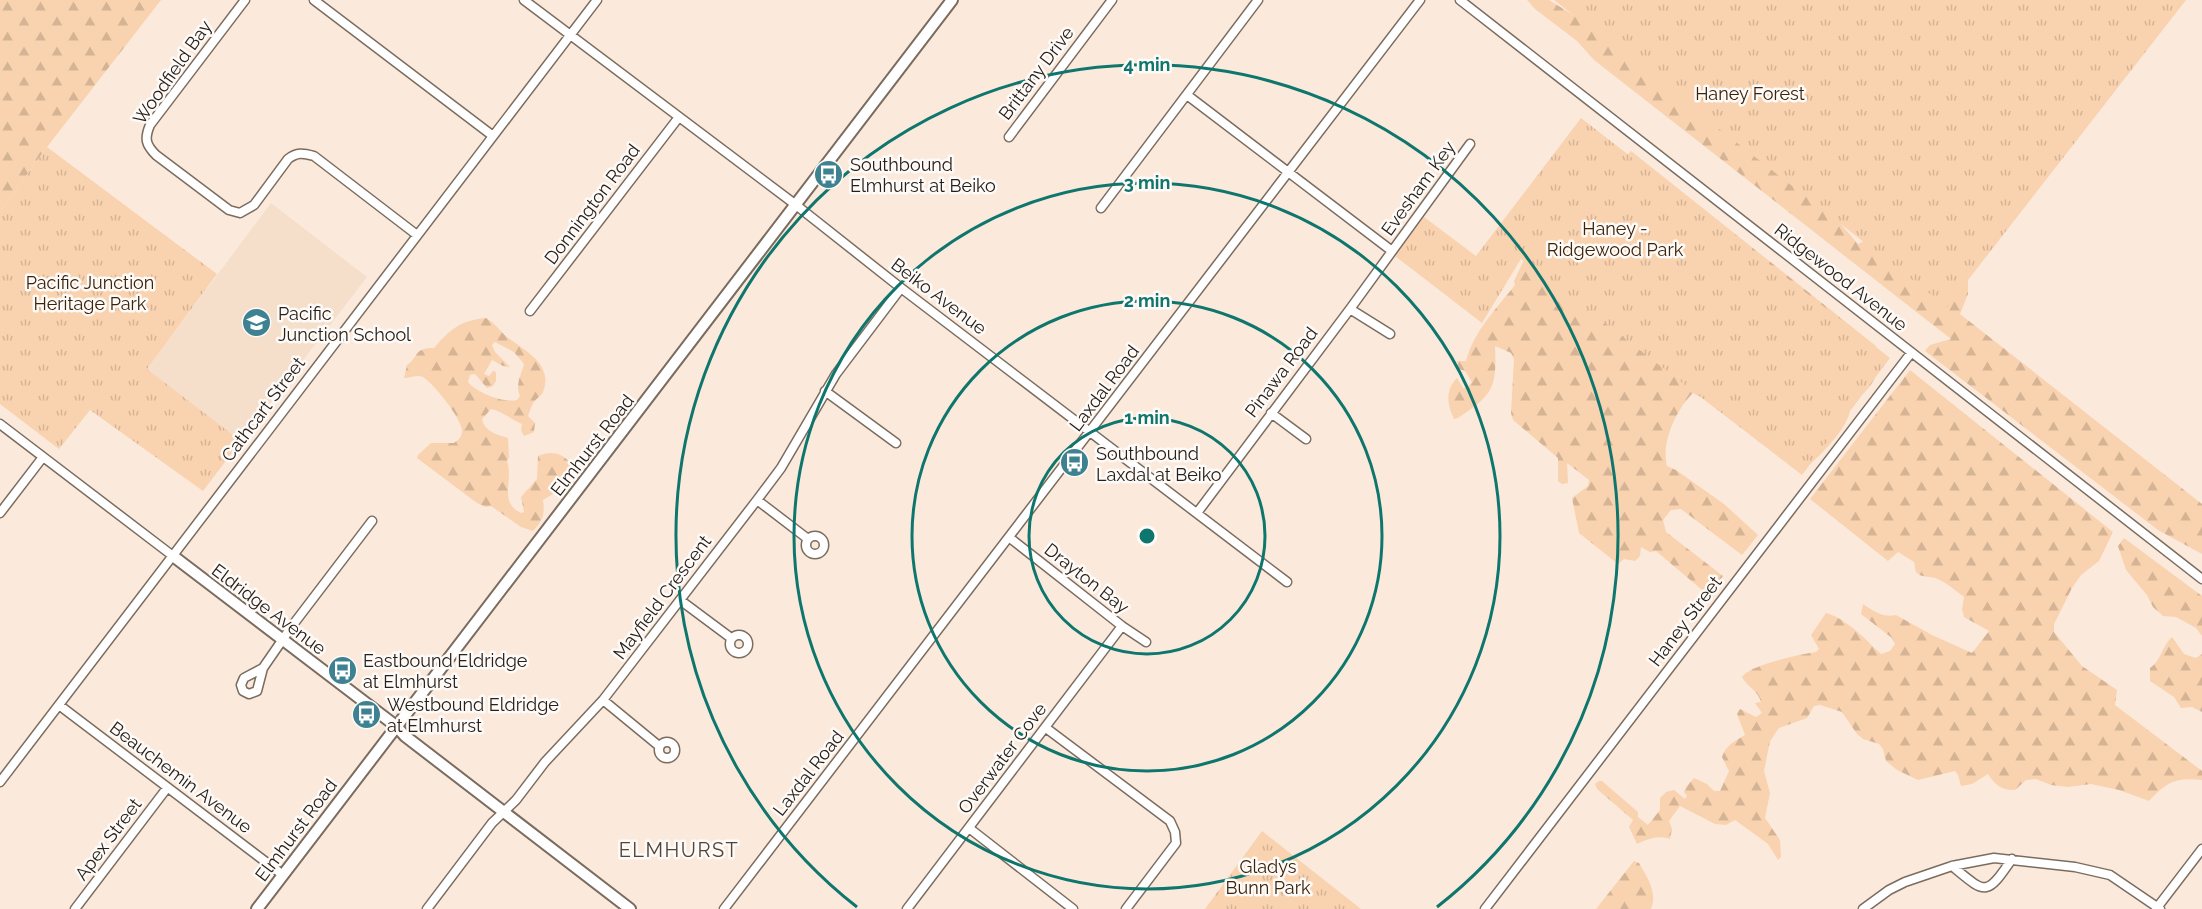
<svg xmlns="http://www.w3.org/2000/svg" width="2202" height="909" viewBox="0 0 2202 909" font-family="Raleway,sans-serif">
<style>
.built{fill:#f5deca}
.forest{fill:url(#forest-firs);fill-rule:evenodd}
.park{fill:url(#park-tufts)}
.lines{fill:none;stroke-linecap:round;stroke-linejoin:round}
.minor-casing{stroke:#7a6c5f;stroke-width:11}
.tertiary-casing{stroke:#7a6c5f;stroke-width:14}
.minor{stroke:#fff;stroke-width:8}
.tertiary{stroke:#fff;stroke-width:10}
.ring{fill:none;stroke:#0f766e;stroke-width:3}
.labels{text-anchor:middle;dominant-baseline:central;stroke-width:5;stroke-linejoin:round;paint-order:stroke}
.street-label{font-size:18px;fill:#26201b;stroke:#fefaf7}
.park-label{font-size:18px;fill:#3a230c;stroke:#fefaf7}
.poi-label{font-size:18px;fill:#26201b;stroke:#fefaf7;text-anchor:start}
.neighbourhood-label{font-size:20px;letter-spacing:1.5px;fill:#524438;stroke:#fefaf7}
.centre{fill:#0f766e;stroke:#fefaf7;stroke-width:3}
.ring-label{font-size:18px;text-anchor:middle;font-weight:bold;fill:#0f766e;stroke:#fefaf7;stroke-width:5;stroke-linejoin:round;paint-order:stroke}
</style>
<defs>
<pattern id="forest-firs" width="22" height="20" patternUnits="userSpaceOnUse" patternTransform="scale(1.5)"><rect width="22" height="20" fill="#f9d2af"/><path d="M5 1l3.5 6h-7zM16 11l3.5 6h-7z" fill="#d5b496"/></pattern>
<pattern id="park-tufts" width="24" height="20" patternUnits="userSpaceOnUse" patternTransform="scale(1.5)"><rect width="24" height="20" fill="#f9d2af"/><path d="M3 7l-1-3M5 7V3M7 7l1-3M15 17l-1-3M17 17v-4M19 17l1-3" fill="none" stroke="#d5b496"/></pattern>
</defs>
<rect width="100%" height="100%" fill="#fbeadc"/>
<path class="built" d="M271,203L367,277L241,441L147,369Z"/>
<path class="forest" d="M0,0H161L47,147L0,212Z
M1527,0H1549L1583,21L1832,214L1858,244L1866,240L1968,272V294L1960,314L2202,504V554L2158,530L1925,351L1930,345L1951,339L1594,60L1577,41L1535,9Z
M1631,151L1876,346C1882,363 1877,381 1864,393C1860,397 1853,401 1850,406C1849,408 1850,412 1849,415C1841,436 1821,454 1805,469L1726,411L1693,393C1676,410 1661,442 1667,466L1676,470L1724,504L1758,535L1742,555L1681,509L1671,510L1663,520L1666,532L1723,576L1708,595L1656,551L1650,552L1641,547L1640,556L1635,561L1624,559L1618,564L1579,533L1572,498L1588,486L1589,480L1567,463L1568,483L1562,484L1558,481V458L1513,420L1511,413L1514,359L1511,353L1495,346C1497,388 1493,395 1458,418L1454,419C1447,405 1445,390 1457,378L1463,388H1467L1472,382L1465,371L1459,369L1457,361H1466C1474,331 1496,309 1515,285L1514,281L1523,262L1561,216L1574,213Z
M486,318C495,323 500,331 507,337C525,351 554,364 543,392C541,396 537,398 534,402C531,406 530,411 528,416L535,423L534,432L524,436L521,430L522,424C513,420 499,410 491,409L482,419C485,432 496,434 508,438L509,457L507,461C514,481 498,502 521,513L524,512L521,497L537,479L538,456C552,450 563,453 572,465L567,475L563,488L543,500C545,515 543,520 533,531L521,527L491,506L486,507L477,503L417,458L418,455L431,443H454C458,440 462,437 462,431C462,419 434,384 423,377C417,374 411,378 404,378L407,365C420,356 413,348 434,348C452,328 459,321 486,318ZM495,342L514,352L524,364C521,376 515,384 520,396L517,400C503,403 477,393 468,382L470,375L475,374L487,388L493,386L496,381V372L493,371L489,376L484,374L492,360L503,366L510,367L495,352L492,345Z
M1910,370L2113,532L2099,561L2081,575L2072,588L2054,624V632L2082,666L2117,690L2115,705L2202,771V780C2175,777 2167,782 2149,801L2119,790L2091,784L2068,787L2051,785L2036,779L2026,780L2015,790C2001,790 1996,786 1988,774L1972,784L1961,786L1958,775L1955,771L1918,780L1897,770L1886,761L1883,749L1879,744L1863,739L1857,734L1842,712L1820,705L1814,706L1807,718L1779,728L1770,741L1764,771L1770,793L1765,818L1780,840L1781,857L1778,860L1768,844L1735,820L1726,825L1715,824L1680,806L1669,821L1672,829L1670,839C1658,835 1648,839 1637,844L1629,827L1633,820L1597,789L1595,784L1599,781H1602L1638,812V817L1648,825L1660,810V798L1666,792L1674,790L1685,799L1687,796L1684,792L1686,787L1694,778L1707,784L1714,791H1720L1729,771L1722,757C1726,745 1735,741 1745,735L1737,714L1740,709L1756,717L1762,713L1755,703L1761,702C1758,690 1747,687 1742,677C1749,665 1801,654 1816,652L1819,649L1811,635L1826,613C1847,619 1865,639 1881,654L1890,651L1895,644L1892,638L1861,614L1863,604C1873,611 1883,618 1896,615L1932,635L1972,653L1989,631L1964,617L1962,609L1964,597C1956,591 1945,581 1935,578C1929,576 1921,578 1916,572C1915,569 1915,565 1914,562L1898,552L1888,561L1810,499Z
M2124,538L2202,596V636L2196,628L2176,617L2163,616L2153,607L2147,595L2126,570L2118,546Z
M2172,637L2184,654L2196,658L2202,654V712L2192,707L2181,708L2174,697L2150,681V668C2162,660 2161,647 2172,637Z
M1634,861L1639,863C1647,877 1658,893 1651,909H1596Z"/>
<path class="park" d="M1554,0H2186L1947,307Z
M1581,118L1890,358L1802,475L1521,259L1482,323L1395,256L1424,217L1476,256Z
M47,147L217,274L147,369L241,441L203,491L90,410L59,449L0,404V212Z
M1262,831L1361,909H1205Z"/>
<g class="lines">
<defs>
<path id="minor" d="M245,0L150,125C144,139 146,145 156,155L229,210L240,213L254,205L288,159C297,152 303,153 314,156L417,235
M314,0L493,136
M524,0L796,205L901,288L1287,582
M1460,0L2202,579
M1187,95L1392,251
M1009,137L1112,0
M1101,208L1258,0
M1350,309L1390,334
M530,311L679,117
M825,391L896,443
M1271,413L1306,439
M0,424L173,556
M757,500L808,539
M0,513L43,457
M1197,513L1350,309L1470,144
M806 545a9 9 0 1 1 18 0a9 9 0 1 1-18 0Z
M1010,538L1122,626L1146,642
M680,600L731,638
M730 644a9 9 0 1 1 18 0a9 9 0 1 1-18 0Z
M263,668L292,626L372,521
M263,668L257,691L249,694L243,691L241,685L244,678Z
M603,700L659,746
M59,705L283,875
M1046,728L1170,821L1175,832L1176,843L1126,909
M659 750a8 8 0 1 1 16 0a8 8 0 1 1-16 0Z
M0,782L597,0
M969,828L1073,909
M1952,866C1986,894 1986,897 2012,859
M75,909L167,788
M427,909L492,823L516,800L545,762L603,700L757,500L781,468L836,374L901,288
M724,909L1420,0
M907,909L1122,626
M1485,909L1911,353
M1863,909L1889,890L1905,882L1952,866L1994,858L2075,867L2110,875L2160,909
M2156,909L2202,849"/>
<path id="tertiary" d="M173,556L396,726L405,736L630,909
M257,909L952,0"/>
</defs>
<use href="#minor" class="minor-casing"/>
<use href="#tertiary" class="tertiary-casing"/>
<use href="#minor" class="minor"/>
<use href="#tertiary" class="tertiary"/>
</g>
<g class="ring">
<circle cx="1147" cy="536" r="118"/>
<circle cx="1147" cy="536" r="235"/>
<circle cx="1147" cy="536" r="353"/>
<path d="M857 907A471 471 0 1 1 1437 907"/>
</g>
<defs>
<symbol id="bus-disc" viewBox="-11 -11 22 22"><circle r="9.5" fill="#3e8291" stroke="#fefaf7"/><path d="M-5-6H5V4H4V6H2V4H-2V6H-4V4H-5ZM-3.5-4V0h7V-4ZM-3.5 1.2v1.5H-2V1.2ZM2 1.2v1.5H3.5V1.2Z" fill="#fff"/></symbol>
<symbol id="school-disc" viewBox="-11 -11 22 22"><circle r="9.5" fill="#3e8291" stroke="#fefaf7"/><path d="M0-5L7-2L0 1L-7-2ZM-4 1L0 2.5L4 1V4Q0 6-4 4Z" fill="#fff"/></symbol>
</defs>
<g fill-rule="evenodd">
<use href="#bus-disc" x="812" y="158" width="33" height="33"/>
<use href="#school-disc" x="240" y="306" width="33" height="33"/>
<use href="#bus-disc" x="1058" y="446" width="33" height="33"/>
<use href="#bus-disc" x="326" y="654" width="33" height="33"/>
<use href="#bus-disc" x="350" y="698" width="33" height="33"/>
</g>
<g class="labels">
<g class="street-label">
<text transform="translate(172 72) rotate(-55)">Woodfield Bay</text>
<text transform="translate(1036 73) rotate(-53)">Brittany Drive</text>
<text transform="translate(1418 188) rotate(-54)">Evesham Key</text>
<text transform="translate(592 204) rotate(-53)">Donnington Road</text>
<text transform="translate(1841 277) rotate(38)">Ridgewood Avenue</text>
<text transform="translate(939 296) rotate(37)">Beiko Avenue</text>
<text transform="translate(1281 372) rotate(-53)">Pinawa Road</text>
<text transform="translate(1104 388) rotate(-53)">Laxdal Road</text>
<text transform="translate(263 409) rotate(-53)">Cathcart Street</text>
<text transform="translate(592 445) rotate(-52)">Elmhurst Road</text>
<text transform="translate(1087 578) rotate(38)">Drayton Bay</text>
<text transform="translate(662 597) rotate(-53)">Mayfield Crescent</text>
<text transform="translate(269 609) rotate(37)">Eldridge Avenue</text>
<text transform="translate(1685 621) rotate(-53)">Haney Street</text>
<text transform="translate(1002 758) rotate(-53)">Overwater Cove</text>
<text transform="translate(808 773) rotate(-52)">Laxdal Road</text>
<text transform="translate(181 777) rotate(37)">Beauchemin Avenue</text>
<text transform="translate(296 830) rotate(-53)">Elmhurst Road</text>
<text transform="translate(108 839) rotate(-53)">Apex Street</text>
</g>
<g class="park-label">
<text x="1750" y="93">Haney Forest</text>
<text x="1615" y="228">Haney -<tspan x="1615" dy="21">Ridgewood Park</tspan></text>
<text x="90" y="282">Pacific Junction<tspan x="90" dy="21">Heritage Park</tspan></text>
<text x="1268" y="866">Gladys<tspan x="1268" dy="21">Bunn Park</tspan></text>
</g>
<g class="poi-label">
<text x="850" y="164">Southbound<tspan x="850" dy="21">Elmhurst at Beiko</tspan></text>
<text x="278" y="313">Pacific<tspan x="278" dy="21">Junction School</tspan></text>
<text x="1096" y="453">Southbound<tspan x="1096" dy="21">Laxdal at Beiko</tspan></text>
<text x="363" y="660">Eastbound Eldridge<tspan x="363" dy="21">at Elmhurst</tspan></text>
<text x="387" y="704">Westbound Eldridge<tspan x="387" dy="21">at Elmhurst</tspan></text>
</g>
<g class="neighbourhood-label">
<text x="679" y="850">ELMHURST</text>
</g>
</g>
<circle cx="1147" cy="536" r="9" class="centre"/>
<g class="ring-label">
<text x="1147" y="71">4 min</text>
<text x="1147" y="189">3 min</text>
<text x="1147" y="307">2 min</text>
<text x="1147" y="424">1 min</text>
</g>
</svg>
